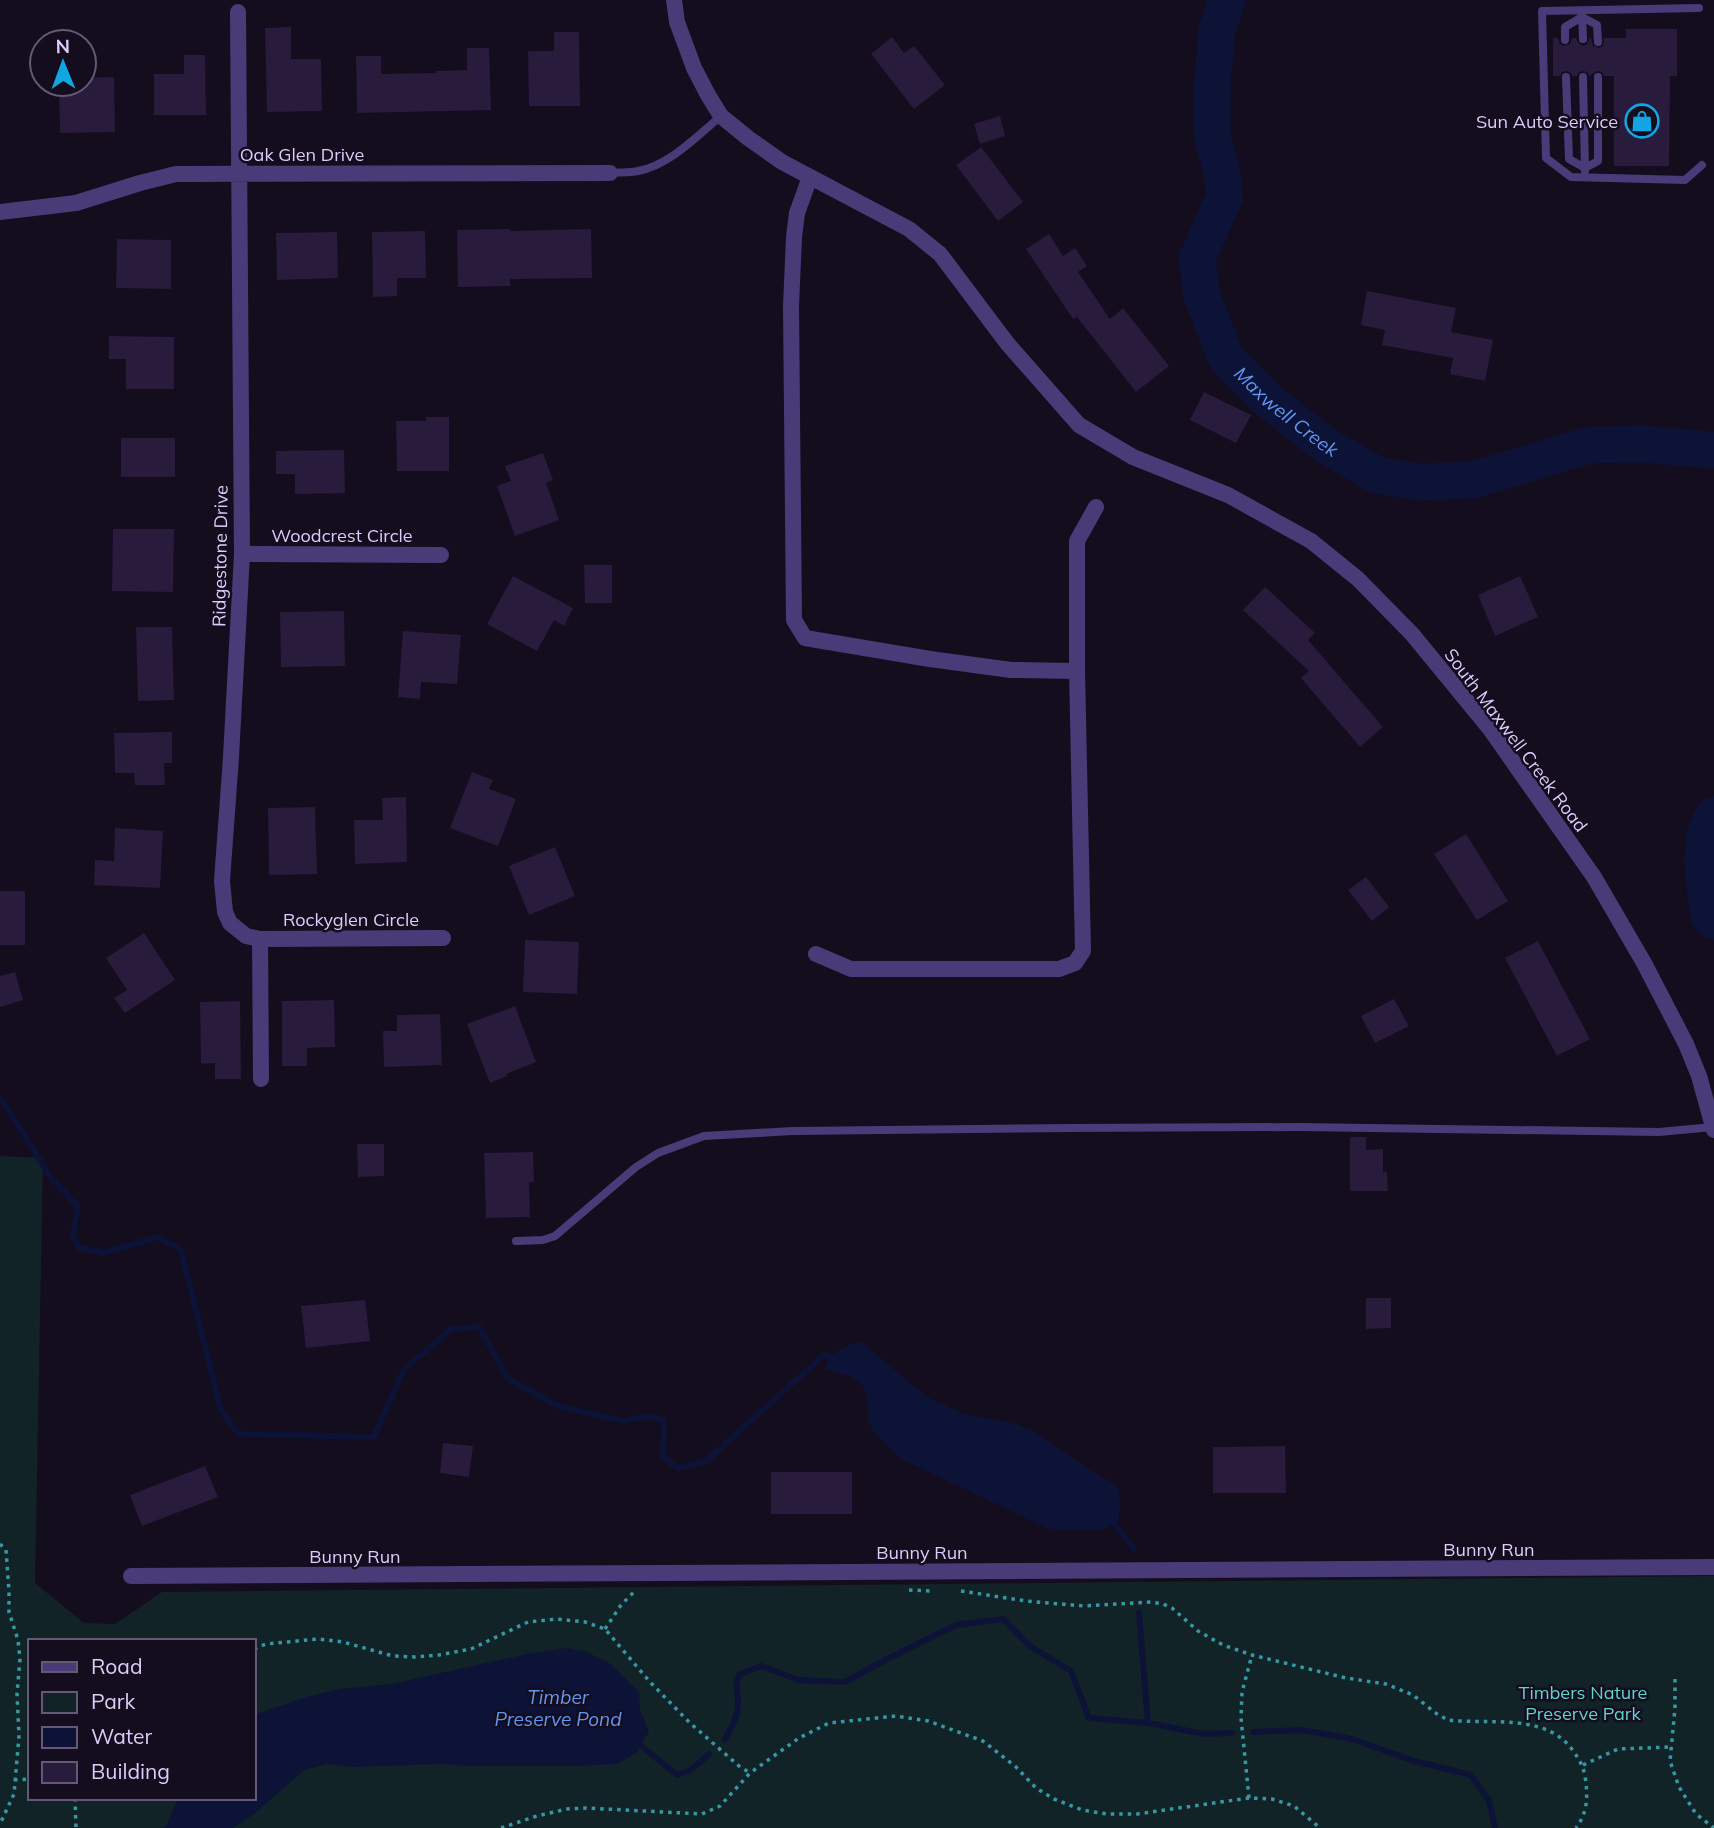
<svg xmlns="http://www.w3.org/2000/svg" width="1714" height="1828" viewBox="0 0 1714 1828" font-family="Mulish,sans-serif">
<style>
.green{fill:#112326;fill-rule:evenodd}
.water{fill:#0c1337}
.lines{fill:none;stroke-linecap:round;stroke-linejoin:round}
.stream{stroke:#0c1337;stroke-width:6}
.river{stroke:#0c1337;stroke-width:37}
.building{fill:#281b3c}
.path{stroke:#3698a6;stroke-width:3.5;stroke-dasharray:3.5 5;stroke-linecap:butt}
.service{stroke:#493b78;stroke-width:8}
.minor{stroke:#493b78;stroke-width:16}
.labels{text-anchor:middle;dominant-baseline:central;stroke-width:5;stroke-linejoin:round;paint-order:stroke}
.poi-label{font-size:18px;fill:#dbccfb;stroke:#130d1d;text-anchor:end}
.street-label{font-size:18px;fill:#dbccfb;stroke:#130d1d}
.park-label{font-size:18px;fill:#5fd5ce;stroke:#130d1d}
.water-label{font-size:19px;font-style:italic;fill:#6295f3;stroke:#130d1d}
</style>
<rect width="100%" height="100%" fill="#130d1d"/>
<path class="green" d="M0,1156L43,1158L35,1583L84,1623L115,1624L162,1592L1714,1576V1828H0ZM30,1641H254V1798H30Z"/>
<path class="water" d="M862,1342L927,1397L968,1415L1011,1422L1036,1432L1092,1471L1117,1485L1120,1502L1119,1521L1108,1528L1091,1531L1049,1529L903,1460L873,1432L868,1420L867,1400L864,1387L849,1376L825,1369C829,1351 846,1345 862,1342Z
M567,1648L587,1652L611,1664L639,1692L640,1710L649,1731L636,1753L617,1764L576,1766H470L444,1764L352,1767L328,1764L304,1770L254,1814L233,1828H162L166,1826L178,1798H254V1715L306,1697L339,1689L391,1684L527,1654Z"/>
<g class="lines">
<path class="stream" d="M0,1099L4,1103L51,1178L78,1206L73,1235L78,1247L103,1253L158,1237L181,1250L221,1410L238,1434L374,1437L404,1369L452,1329L479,1327L508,1379L560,1407L624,1421L647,1416L664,1420L663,1457L678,1468L705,1462L824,1355L838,1358
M1111,1520L1134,1549
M1139,1613L1148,1723L1204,1734L1232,1733
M1253,1732L1302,1730L1352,1739L1414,1761L1471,1775L1489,1801L1495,1828
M725,1739C731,1728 739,1715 738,1701C738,1687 733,1689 740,1674L761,1666L799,1680L845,1682L889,1658L956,1625L1003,1619L1031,1647L1071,1671L1089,1718L1148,1723
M635,1741L677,1775L691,1770L709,1754"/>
<g class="river">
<path id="s1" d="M1227,0L1217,30L1212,87V135L1222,173L1225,196L1197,259L1202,296L1226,358L1269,401L1327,446L1377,475L1420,482L1473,480L1590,445L1643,444L1714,450"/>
<path d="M1714,815C1695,846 1705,883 1709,916L1714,921"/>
</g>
</g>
<path class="building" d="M291,27V59H321L322,111L267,112L265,28Z
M1626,29H1677V76H1670L1669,166H1614V76H1604L1602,72L1597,71L1589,76L1588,73L1584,71L1579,72L1577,76H1572L1571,73L1566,71L1562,72L1560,76H1553V38H1558L1560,44L1564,46L1570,44L1572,38H1576L1578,43L1583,46L1587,44L1590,38H1591L1593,46L1599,48L1603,46L1604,38H1626Z
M554,32H579L580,106H529L528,51H554Z
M892,37L904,53L914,46L945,85L914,109L871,54Z
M467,48H489L491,110L357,113L356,56H381V74L436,73V71L467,70Z
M184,55H205L206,115H154V74H184Z
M114,77L115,132L60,133L59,84H84V78Z
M1000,116L1005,136L980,144L974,124Z
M981,147L1023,202L998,221L956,165Z
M510,229V231L591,229L592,278L510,279V286L458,287L457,230Z
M425,231L426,278H397V296L373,297L372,232Z
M337,232L338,278L277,280L276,233Z
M1049,234L1063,256L1075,248L1087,266L1078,272L1110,319L1123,308L1169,366L1136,392L1077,317L1073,319L1026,249Z
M117,239L171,240V289L116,288Z
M1367,291L1456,308L1451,332L1493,340L1485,381L1450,374L1453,358L1382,345L1385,330L1361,325Z
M109,336L174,337V389H126V359H109Z
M1204,392L1251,415L1236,443L1190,420Z
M426,417H449V471H397L396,421H426Z
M121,438H175V477H121Z
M344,450L345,493L295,494V474H276V451Z
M543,453L553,480L546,483L559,520L515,536L497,486L511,481L505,466Z
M113,529H174L173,592L112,591Z
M584,565H612V603H585Z
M513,576L573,608L564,626L554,620L537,651L487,624Z
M1520,576L1538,617L1495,636L1478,595Z
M1265,587L1315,633L1308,640L1383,727L1360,747L1301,678L1309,671L1243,610Z
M344,611L345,666L281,667L280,612Z
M136,627H172L174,700L138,701Z
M403,631L461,635L457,684L421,682L420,699L398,697Z
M172,732V763H164L165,785H135L134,773H115L114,733Z
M472,772L493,780L489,789L516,799L498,846L450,828Z
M406,797L407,862L355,864L354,820H383L382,798Z
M315,807L317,874L269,875L268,808Z
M115,828L163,831L160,888L94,885L95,860L114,861Z
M1466,834L1508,901L1477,920L1434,854Z
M555,847L575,896L529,915L509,866Z
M1366,877L1389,907L1372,921L1348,890Z
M0,891H25V945H0Z
M144,933L175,980L125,1013L114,998L127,990L106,958Z
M525,940L579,942L577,994L523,992Z
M1538,941L1590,1039L1557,1056L1505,958Z
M15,972L23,1000L0,1007V976Z
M1394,999L1409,1026L1375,1043L1361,1016Z
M334,1000L335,1047L307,1048V1066H282V1001Z
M240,1001L241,1079H215V1063L201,1064L200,1002Z
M515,1006L536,1062L506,1074L507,1076L490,1083L467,1024Z
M440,1014L442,1065L384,1067L383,1031H397V1015Z
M1350,1137H1366V1150L1383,1149V1172H1387L1388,1191H1350Z
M357,1144H384V1176L358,1177Z
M533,1152L534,1182H529L530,1217L486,1218L484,1153Z
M1366,1298H1391V1328L1366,1329Z
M365,1300L370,1341L306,1348L301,1306Z
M443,1443L473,1446L469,1477L440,1473Z
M1285,1446L1286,1493H1213V1447Z
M205,1466L218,1497L142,1526L130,1495Z
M771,1472H852V1514H771Z"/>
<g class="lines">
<path class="path" d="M0,1544L6,1550L9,1592V1612L18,1640L20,1659L17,1694L19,1736L14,1794L0,1824
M909,1590L932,1591
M961,1591L1026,1601L1084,1606L1151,1602L1163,1604L1172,1608L1198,1631L1223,1645L1252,1655L1346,1678L1386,1684L1413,1695L1437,1714L1448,1720C1490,1725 1547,1712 1574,1752C1580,1761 1583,1766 1585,1776C1588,1796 1588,1812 1576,1828
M605,1629L621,1605L634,1592
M254,1649L266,1644L318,1639L343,1642L393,1656L415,1657L439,1655L471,1649L528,1622L557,1619L585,1622L605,1629L650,1682L690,1723L739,1766L750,1773
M1675,1679V1708L1670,1761L1679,1787L1696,1814L1714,1828
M1583,1765L1618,1749L1671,1747
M14,1780L30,1779
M75,1798L76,1828
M1249,1798L1241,1718L1242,1692L1252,1655
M501,1828L537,1816L567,1809L586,1808L702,1814L720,1806L750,1773L799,1738L829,1723L896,1716L928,1721L983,1741L1016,1767L1036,1788L1054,1799L1082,1810L1107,1814H1137L1249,1798L1272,1799L1294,1806L1320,1828"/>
<path class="service" d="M1699,8L1542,11L1546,158L1571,177L1685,180L1702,165
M1582,14L1583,39
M1565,40V27L1582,17L1597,25L1598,42
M1566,77L1569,159L1585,168L1598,161V77
M1583,77L1585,171
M610,173C619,172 629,173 638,171C670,165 697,136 721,116
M516,1241L543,1240L555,1236L636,1167L658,1153L704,1136L793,1131L1072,1128L1300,1127L1659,1132L1713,1127"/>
<path class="minor" d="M674,0L677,22L694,68L708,95L721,116L748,138L782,162L909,229L940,254L1007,343L1079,425L1133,457L1228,495L1311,541L1358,579L1412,634L1490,729L1594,877L1644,963L1686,1044L1699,1076L1714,1130
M238,12L242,554L231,757L222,881L225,912L230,923L246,936L260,939L443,938
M810,177L797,213L794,237L791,306L794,620L805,638L930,659L1011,670L1077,671V541L1096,507
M0,212L76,203L140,183L176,174L610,173
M242,554L441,555
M260,939L261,1079
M816,954L851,969H1059L1075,963L1083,951L1077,671
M131,1576L1714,1567"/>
</g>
<defs>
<symbol id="shop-ring" viewBox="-11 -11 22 22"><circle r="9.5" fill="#130d1d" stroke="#11a6e3" stroke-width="1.5"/><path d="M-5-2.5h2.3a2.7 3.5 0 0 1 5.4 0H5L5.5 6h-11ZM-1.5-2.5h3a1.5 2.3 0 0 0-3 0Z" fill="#11a6e3"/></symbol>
</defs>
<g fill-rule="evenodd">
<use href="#shop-ring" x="1623" y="102" width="38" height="38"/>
</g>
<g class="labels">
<g class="poi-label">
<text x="1618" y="121">Sun Auto Service</text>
</g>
<g class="street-label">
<text x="302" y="154">Oak Glen Drive</text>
<text x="342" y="535">Woodcrest Circle</text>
<text transform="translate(220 556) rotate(-89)">Ridgestone Drive</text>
<text transform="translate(1516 740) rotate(53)">South Maxwell Creek Road</text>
<text x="351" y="919">Rockyglen Circle</text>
<text x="1489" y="1549">Bunny Run</text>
<text x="922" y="1552">Bunny Run</text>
<text x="355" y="1556">Bunny Run</text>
</g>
<g class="park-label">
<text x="1583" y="1692">Timbers Nature<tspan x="1583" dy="21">Preserve Park</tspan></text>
</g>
<g class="water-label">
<text stroke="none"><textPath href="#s1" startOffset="453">Maxwell Creek</textPath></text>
<text x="558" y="1697">Timber<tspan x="558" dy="22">Preserve Pond</tspan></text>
</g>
</g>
<rect x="28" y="1639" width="228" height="161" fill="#130d1d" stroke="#635976" stroke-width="2"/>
<rect x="42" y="1662" width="35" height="10" fill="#493b78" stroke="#635976" stroke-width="2"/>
<text x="91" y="1674" font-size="21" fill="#dbccfb">Road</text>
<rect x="42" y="1692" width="35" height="21" fill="#112326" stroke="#635976" stroke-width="2"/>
<text x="91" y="1709" font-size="21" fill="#dbccfb">Park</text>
<rect x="42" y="1727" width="35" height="21" fill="#0c1337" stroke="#635976" stroke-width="2"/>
<text x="91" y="1744" font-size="21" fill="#dbccfb">Water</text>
<rect x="42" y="1762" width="35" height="21" fill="#281b3c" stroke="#635976" stroke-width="2"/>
<text x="91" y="1779" font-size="21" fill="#dbccfb">Building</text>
<g transform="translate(63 63) rotate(359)"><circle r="33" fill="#130d1d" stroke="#635976" stroke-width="2"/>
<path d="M0-5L12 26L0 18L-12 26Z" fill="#11a6e3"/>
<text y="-10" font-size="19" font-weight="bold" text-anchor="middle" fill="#dbccfb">N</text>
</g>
</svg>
